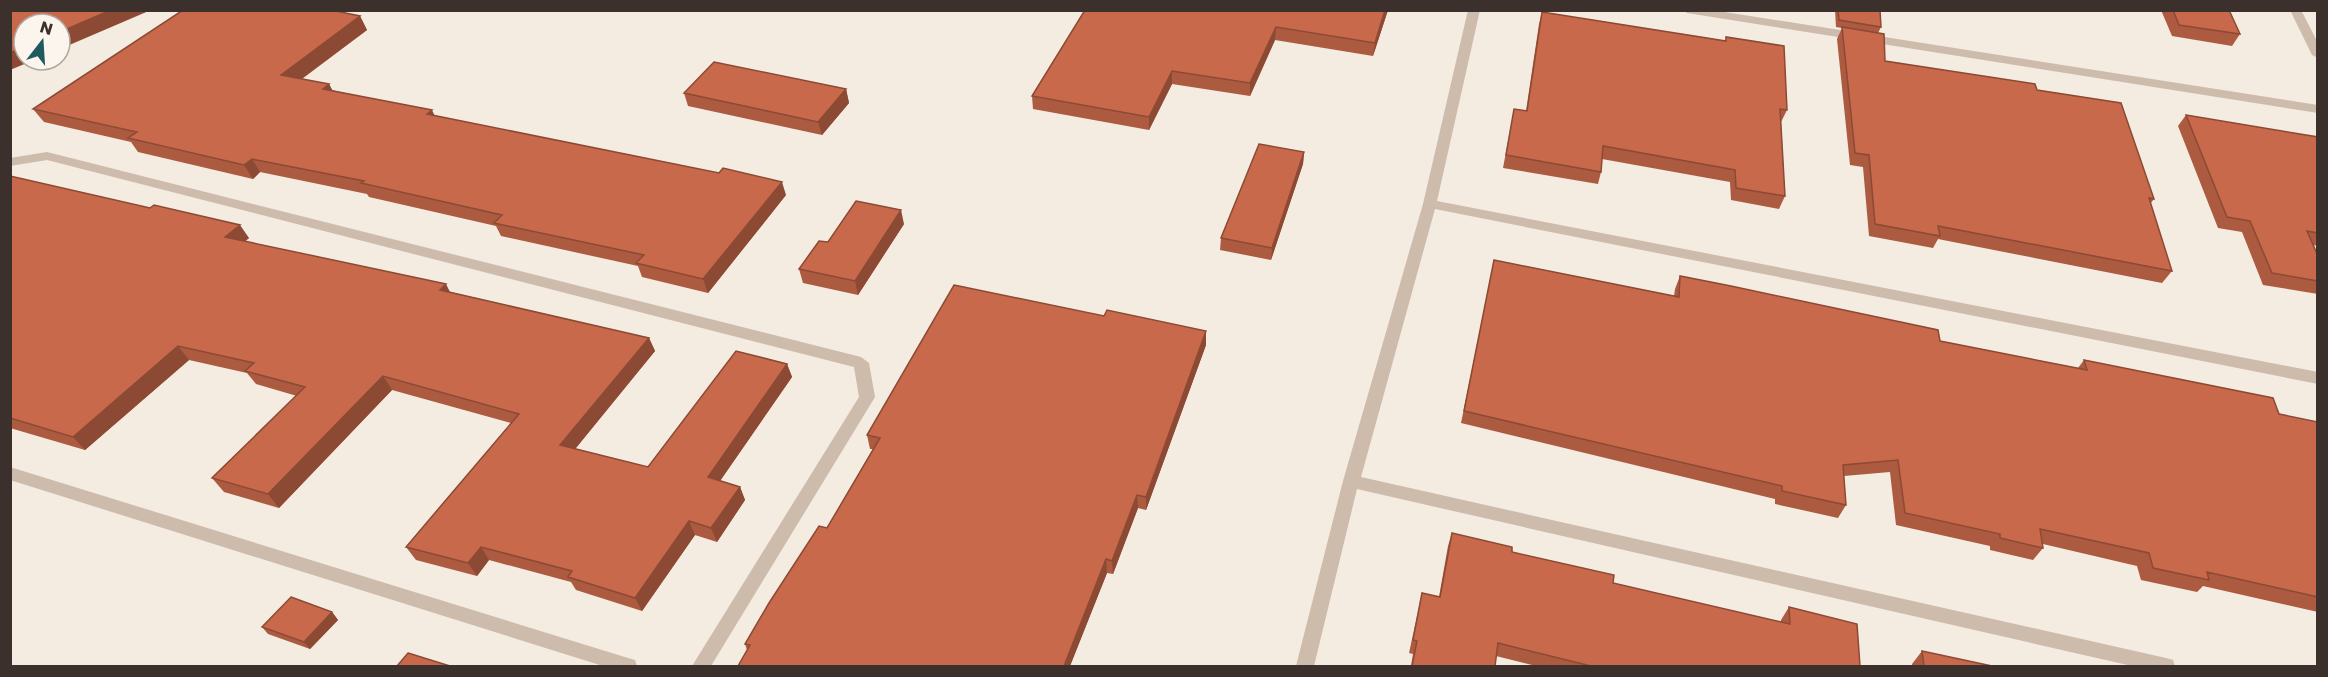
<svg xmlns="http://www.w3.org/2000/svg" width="2328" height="677" viewBox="0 0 2328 677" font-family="Poppins,sans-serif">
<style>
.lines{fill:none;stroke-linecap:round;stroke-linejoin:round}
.minor{fill:#cdbbac;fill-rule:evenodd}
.wall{fill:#ac5a40}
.shaded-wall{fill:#8c4a34}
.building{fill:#c8694b;stroke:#8c4a34;stroke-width:1.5}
</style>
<rect width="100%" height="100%" fill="#f4ebe1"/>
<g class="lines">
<path class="minor" d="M1468,10H1480L1437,201L2318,372V384L1435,209L1361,477L2166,658L2173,660L2175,666H2132L1357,489L1314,666H1296L1343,481L1423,204Z
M1682,10H1712L2318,105V113L1687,13Z
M2290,10H2301L2318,43V58L2312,55Z
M47,152L861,357L869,363L875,397L711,666H692L859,397L854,367L47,160L10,166V158Z
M10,467L628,658L635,660L637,666H603L10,480Z"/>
</g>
<path class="wall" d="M1085,10H1388L1373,56L1275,40L1250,96L1172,84L1149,130L1033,109L1032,96Z
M1835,10H1880L1881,27L1878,33L1885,61L2037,90L2154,199L2150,204L2172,271L2162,283L1938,239L1933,248L1869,236L1863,167L1850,165L1837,39L1842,28L1836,27Z
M2161,10H2229L2240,34L2232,46L2172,36Z
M1542,12L1725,41L1726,37L1787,110L1781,122L1785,196L1779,209L1731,200L1730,182L1602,159L1601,172L1598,184L1503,168L1514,109L1526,111L1539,24Z
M360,16L367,30L302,79L329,84L332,90L435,116L786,195L708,293L642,277L638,266L501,236L496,226L369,197L367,194L260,172L253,179L138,152L131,142L44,122L33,109Z
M846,89L849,103L822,135L688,106L684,93Z
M2186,115L2318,137V246L2313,245L2318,256V294L2263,285L2242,232L2218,228L2178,126Z
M1304,152L1303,164L1271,260L1220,250L1221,238Z
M10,176L249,238L245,241L450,292L649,338L655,351L575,449L648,467L787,364L792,377L720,481L740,487L745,500L717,542L695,535L642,611L576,590L571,582L489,560L477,576L416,560L406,547L511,423L392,390L279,508L224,492L212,478L297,396L256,384L247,373L189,360L85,450L10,428Z
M904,224L858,295L803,283L799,269L828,242Z
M1494,260L1674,296L1675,289L1680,276L1940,341L2078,368L2084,360L2279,414L2318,422V612L2203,586L2197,592L2141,580L2137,566L2043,544V548L2033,560L1990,550V546L1896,525L1890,472L1844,476L1846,505L1838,518L1775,504V499L1461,423Z
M1206,345L1146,510L1138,508L1113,574L1107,573L1070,666H738L747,650L745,644L827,528L873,449H870L867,435Z
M1452,533L1613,583L1781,622V620L1789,607L1860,666H1536L1496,656L1495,666H1411L1413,654L1409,653L1422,593L1439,597L1448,546Z
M332,612L338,620L310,649L268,634L262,627Z
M1922,651L1992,666H1912V664Z"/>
<path class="shaded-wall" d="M111,10H151L60,49V32Z
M1385,10H1388L1373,56L1375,43Z
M360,16L367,30L289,88L281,75Z
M1276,27L1275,40L1250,96V83Z
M24,47V60H34L10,70V53Z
M1172,71V84L1149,130V117Z
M329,84L336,97L323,89Z
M846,89L849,103L822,135L818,122Z
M432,110L438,123L427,114Z
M1304,152L1303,164L1271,260L1272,248Z
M252,159L260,172L253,179L244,165Z
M782,182L786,195L708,293L703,279Z
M901,210L904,224L858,295L855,281Z
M240,225L249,238L234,251L225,237Z
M446,284L453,298L440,290Z
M1206,331V345L1146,510V497Z
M649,338L655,351L567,459L560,445Z
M178,346L189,360L85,450L73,437Z
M787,364L792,377L713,491L708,477Z
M383,376L392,390L279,508L268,494Z
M740,487L745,500L717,542L711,528Z
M1137,495L1138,508L1113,574L1112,561Z
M689,521L695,535L642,611L635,598Z
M481,547L489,560L477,576L468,563Z
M1106,559L1107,573L1070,666H1064Z
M332,612L338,620L310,649L304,642Z"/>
<path class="building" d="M10,10H111L60,32V24H24V47L10,53Z
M183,10H331L360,16L281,75L329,84L323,89L432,110L427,114L719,173L723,168L782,182L703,279L636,263L644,255L494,223L502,215L361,183L364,181L252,159L244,165L128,138L137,132L33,109Z
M1085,10H1385L1375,43L1276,27L1250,83L1172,71L1149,117L1032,96Z
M1838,10H1880L1881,27L1839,20Z
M2173,10H2229L2240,34L2179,25Z
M1542,12L1726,41V37L1784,46L1787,110L1780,109L1785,196L1736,188L1735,170L1603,146L1601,172L1506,155L1514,109L1527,111Z
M1842,27L1884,34L1885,61L2035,84L2037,90L2121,103L2154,199L2149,198L2172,271L1938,226L1940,236L1875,224L1869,155L1855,153Z
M714,62L846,89L818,122L684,93Z
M2186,115L2318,137V233L2307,231L2318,256V281L2272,273L2250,221L2227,217Z
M1259,144L1304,152L1272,248L1221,238Z
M10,176L150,208L154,205L240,225L225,237L446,284L440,290L649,338L560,445L648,467L736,351L787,364L708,477L740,487L711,528L689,521L635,598L568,577L572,571L481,547L468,563L406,547L519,414L383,376L268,494L212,478L305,387L245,371L254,363L178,346L73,437L10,418Z
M856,201L901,210L855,281L799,269L819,241L828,242Z
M1494,260L1679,297L1680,276L1731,286L1938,330L1940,341L2087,370L2084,360L2273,398L2279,414L2318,422V597L2207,572L2209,580L2153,568L2149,553L2040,529L2043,548L2000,538V534L1905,513L1898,460L1843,465L1846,505L1782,491V486L1464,411Z
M954,285L1104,316L1107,310L1206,331L1146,497L1137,495L1112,561L1106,559L1064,666H738L750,645L745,644L769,603L819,526L827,528L880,438L867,435Z
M1452,533L1512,547V552L1614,575L1613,583L1790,624L1789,607L1857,624L1860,666H1591L1498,643L1495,666H1412L1417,641L1413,640L1422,593L1440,597Z
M291,597L332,612L304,642L262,627Z
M1922,651L1992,666H1924Z
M408,653L450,666H397Z"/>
<rect width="2328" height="677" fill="none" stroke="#3b302b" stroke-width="24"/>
<g transform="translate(42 42) rotate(17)"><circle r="28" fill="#fbf5ee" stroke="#aea6a0" stroke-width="1.5"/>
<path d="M0-4.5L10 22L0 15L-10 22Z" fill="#1f5a5e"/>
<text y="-9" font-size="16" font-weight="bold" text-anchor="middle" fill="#3b302b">N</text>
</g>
</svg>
